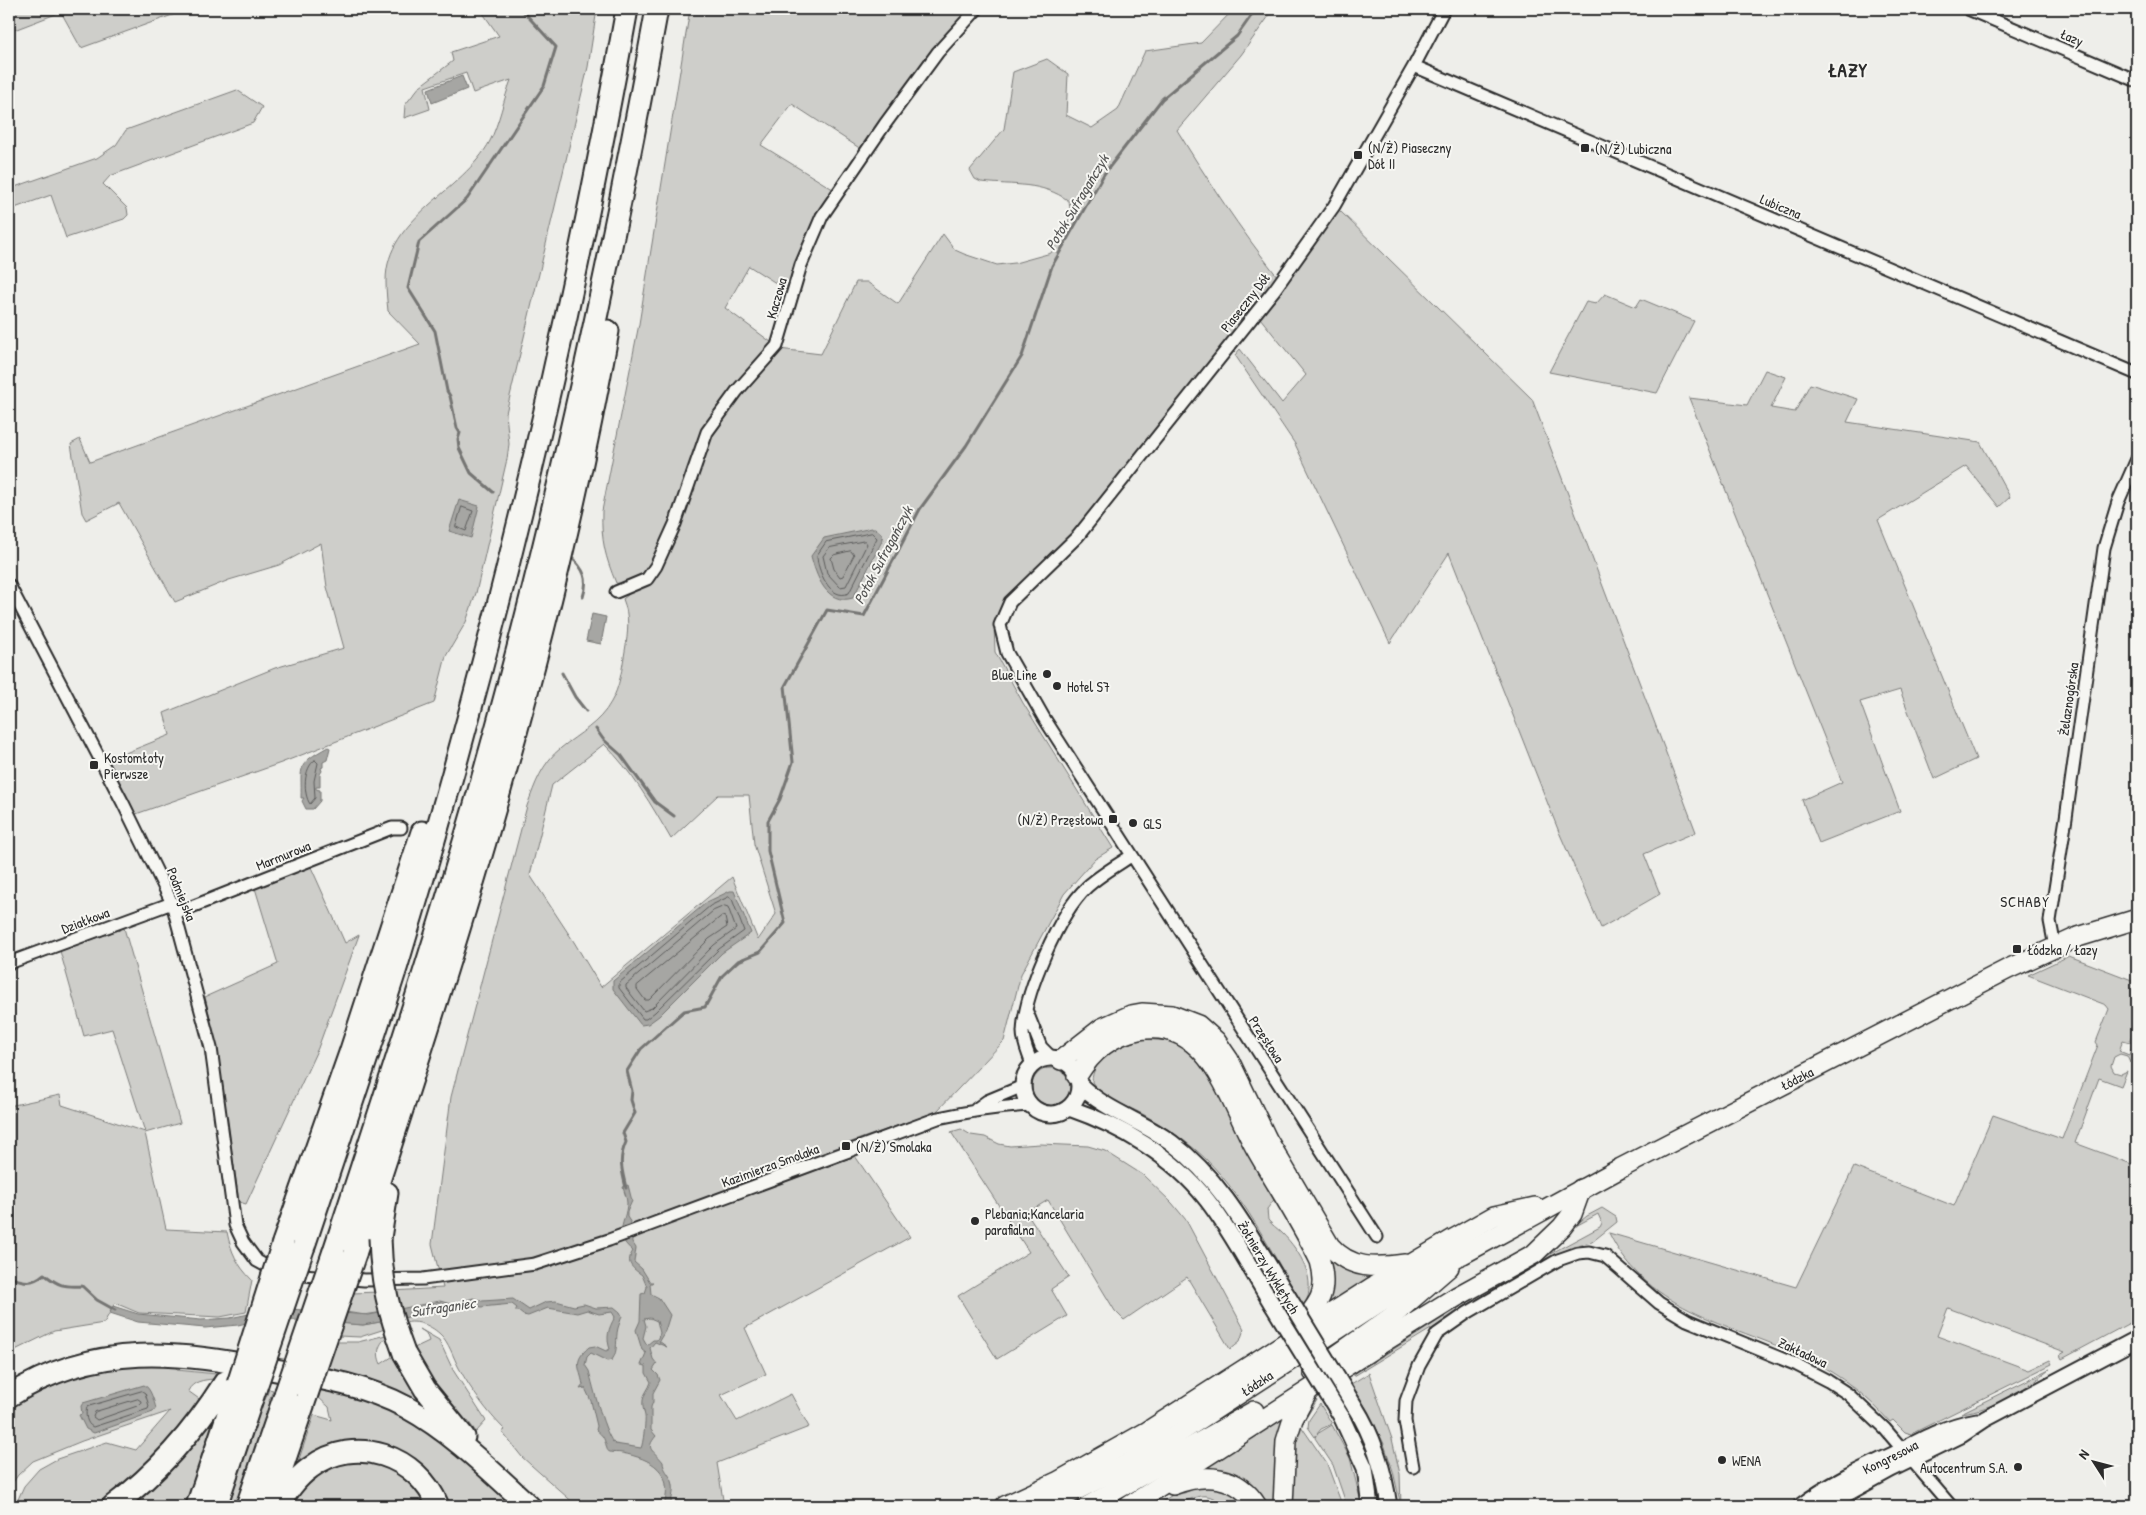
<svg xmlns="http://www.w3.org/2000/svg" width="2146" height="1515" viewBox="0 0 2146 1515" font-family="'Patrick Hand',sans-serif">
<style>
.green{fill:#cececa;stroke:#7c7c7a;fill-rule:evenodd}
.water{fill:#a6a6a3;stroke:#757573;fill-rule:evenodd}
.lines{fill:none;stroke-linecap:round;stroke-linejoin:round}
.shore{stroke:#5c5c5b;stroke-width:1}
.stream{stroke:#757573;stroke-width:3}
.minor-casing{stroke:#2b2b2b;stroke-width:15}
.tertiary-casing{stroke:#2b2b2b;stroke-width:19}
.primary-casing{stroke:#2b2b2b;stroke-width:22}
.motorway-casing{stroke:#2b2b2b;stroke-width:25}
.minor{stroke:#f6f6f2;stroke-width:11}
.tertiary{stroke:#f6f6f2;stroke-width:15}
.primary{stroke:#f6f6f2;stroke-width:19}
.motorway{stroke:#f6f6f2;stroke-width:21}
.tertiary-bridge-casing{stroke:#2b2b2b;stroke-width:19;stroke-linecap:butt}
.motorway-bridge-casing{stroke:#2b2b2b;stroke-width:25;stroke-linecap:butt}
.tertiary-bridge{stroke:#f6f6f2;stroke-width:15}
.motorway-bridge{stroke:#f6f6f2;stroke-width:21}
.poi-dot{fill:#2b2b2b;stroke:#f6f6f2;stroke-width:2}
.labels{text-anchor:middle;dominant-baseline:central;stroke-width:4;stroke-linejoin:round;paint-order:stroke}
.street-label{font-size:14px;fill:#2b2b2b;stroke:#f6f6f2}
.poi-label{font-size:14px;fill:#2b2b2b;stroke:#f6f6f2;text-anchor:start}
.water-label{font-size:15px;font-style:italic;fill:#565655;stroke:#f6f6f2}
.neighbourhood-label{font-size:15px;letter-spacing:1px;fill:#2b2b2b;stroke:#f6f6f2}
.district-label{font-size:19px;font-weight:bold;letter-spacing:1px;fill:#2b2b2b;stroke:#f6f6f2}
</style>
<rect width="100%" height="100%" fill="#eeeeea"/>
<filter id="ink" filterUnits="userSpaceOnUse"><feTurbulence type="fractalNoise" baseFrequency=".02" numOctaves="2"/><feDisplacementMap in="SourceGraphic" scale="10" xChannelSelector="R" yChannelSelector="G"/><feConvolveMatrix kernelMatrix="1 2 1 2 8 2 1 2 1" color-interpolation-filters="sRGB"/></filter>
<g filter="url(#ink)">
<path class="green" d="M9,9H189L81,48L61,12L9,32Z
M480,9H597L588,67L506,413L509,444L507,459L476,593L466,622L446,656L434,703L281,763L136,814L108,760L170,735L164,713L275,668L344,648L327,587L321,543L279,565L229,580L175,602L119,503L86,520L82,513L71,444L80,439L90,462L420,344L388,311C387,301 386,291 386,281C386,217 463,192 490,141C499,124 504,98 511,80L473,93L466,73L425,87L430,109L404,118L405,105L420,86L453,61L451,52L499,36Z
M690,9H972L864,151L792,104L761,145L836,191L790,292L749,266L725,308L775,345C759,364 743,384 726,403C719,412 710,420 704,430C686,460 664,593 616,583C605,556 601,541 602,511L639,324Z
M1234,9H1274L1241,55L1177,130C1208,181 1240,229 1277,276L1074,533L1026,578L1009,598L994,625L995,652L1023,703L1113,848L1095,859L1064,894L1021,974L1004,1041L936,1112L854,1141L593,1242L594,1252L855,1156L910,1237L745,1328L766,1374L721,1395L737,1421L791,1394L809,1427L717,1463L724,1506H577L522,1457L502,1432L505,1430C487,1412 471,1390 459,1368C453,1357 449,1342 440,1334C429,1324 415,1319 401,1324L399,1318L452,1310H397L392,1291L443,1288L432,1244L451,1097L527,806C535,784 542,763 561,748C578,734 600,723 611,702C620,687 622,668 625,651C628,633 630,616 623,599L634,590L679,526L712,436L740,394L779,349L821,354L856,282H867L898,304L943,234L955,250L964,254L997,265L1015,263L1051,253L1059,241L1071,215L1069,201C1041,181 1014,186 981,182L975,179L970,170L1004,129L1013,72L1047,59L1068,74L1066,115L1092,128L1118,110L1145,51L1201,43ZM604,744C632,771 652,806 671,839L718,795H749L754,844L776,914L758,940L732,877L601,987L574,942L530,875L552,785Z
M237,90L262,107L253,123L110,176L103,184L127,208L128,215L124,219L66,238L51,195L9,210V189L97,158L116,145L126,130Z
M1338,209L1532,399L1696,832L1644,854L1660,894L1601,928L1559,832L1449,553L1390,643L1295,444L1235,355L1240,349L1282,403L1306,375L1260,318Z
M1605,294L1636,307L1641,299L1694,321L1657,393L1549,372L1586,302L1596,304Z
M1765,370L1786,377L1771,408L1795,412L1810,384L1858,399L1847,422L1980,442L2010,497L1999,507L1966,466L1878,520L1976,759L1934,779L1900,690L1860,702L1900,811L1819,843L1802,800L1842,782L1689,398L1747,405Z
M311,867L345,943L359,935L318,1048L246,1204L239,1202L217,1047L205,997L278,964L255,888Z
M124,928L180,1123L145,1133L166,1229L227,1232C231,1252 237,1265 252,1280L246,1312L220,1317L139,1313L115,1303L104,1323L54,1331L9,1353V1106L60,1095L62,1105L145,1132L112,1029L84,1036L60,951Z
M2069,956L2137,982V1019L2130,1040L2137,1044L2123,1040L2119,1051L2129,1055L2132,1046L2135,1047L2130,1063L2127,1056L2120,1054L2114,1057L2111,1066L2114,1072L2121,1074L2127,1071L2121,1086L2099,1078L2075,1143L2137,1166V1319L2062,1359L2060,1355L2065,1352L1948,1308L1937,1336L2029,1370L2050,1360L2052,1364L1911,1434L1905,1432L1893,1420L1890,1422C1867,1396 1841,1375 1809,1360C1737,1324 1648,1314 1609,1233L1796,1287L1854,1167L1954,1206L1993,1115L2062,1139L2098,1045L2096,1042L2109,1009L2106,1005L2028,975Z
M1146,1019L1166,1020L1190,1029L1203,1037L1219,1054L1272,1159L1329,1253C1345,1269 1359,1273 1381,1273L1321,1310C1322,1305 1326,1300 1327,1295C1331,1280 1328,1267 1323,1253C1304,1220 1283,1188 1265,1155C1235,1101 1209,997 1125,1028C1108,1034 1088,1046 1080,1062L1075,1058L1109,1030L1126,1023Z
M1141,1039L1170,1041L1186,1049L1196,1059L1220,1094L1276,1197L1267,1209L1268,1220C1272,1225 1277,1228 1282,1233C1301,1252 1318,1281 1304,1306C1271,1254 1244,1191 1196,1150C1180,1137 1164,1126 1146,1116C1129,1106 1102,1099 1092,1082C1092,1057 1121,1046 1141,1039Z
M1032 1087a19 19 0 1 1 38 0a19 19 0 1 1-38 0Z
M961,1129L971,1135L985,1137L999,1144L1010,1146L1040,1144L1088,1146L1105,1151L1143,1175L1172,1203L1186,1220L1244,1329L1240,1341L1230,1349L1187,1277L1124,1320L1115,1311L1048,1200L1027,1213L1069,1277L1051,1289L1067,1316L997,1359L958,1296L1029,1252L951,1132Z
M1602,1208L1616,1217L1617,1222L1592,1242L1577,1245L1553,1257L1467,1306L1434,1330L1431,1329L1354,1376V1374L1509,1276L1600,1227L1602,1223L1598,1214L1572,1228L1587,1216Z
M379,1292L383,1312L364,1315L346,1312L352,1293Z
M386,1321L388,1328L360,1337L338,1336L342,1323L363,1325Z
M420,1329L439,1340L453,1370L486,1421L476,1432L468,1421L465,1427L454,1416L412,1349L429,1341L426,1333Z
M390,1334C380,1342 375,1351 381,1364L398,1353L436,1411L352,1375L327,1367L336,1342H358Z
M176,1364L177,1370L216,1374L214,1379C203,1380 193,1381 188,1391L202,1401L171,1443L131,1482L99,1506H15L24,1486L39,1469L57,1459L107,1442L136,1450L170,1411L82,1441L33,1461L18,1475L9,1488V1409C43,1390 82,1370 122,1366C140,1364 158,1365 176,1364Z
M2050,1369C2024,1390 1995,1409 1961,1413Z
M1369,1373L1392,1439L1400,1474L1401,1506L1393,1471L1384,1444L1368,1411L1351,1384Z
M321,1386L400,1412L441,1439L486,1479L512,1506H446L415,1461L298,1462L314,1415L332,1420L329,1407L318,1397Z
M269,1389L273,1390L269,1401L274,1408L241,1506H222L258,1401L265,1400Z
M1341,1398L1366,1443L1374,1465L1383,1506H1378L1371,1472L1338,1400Z
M1317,1400L1301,1426L1327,1464L1341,1502L1335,1506H1291L1292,1439L1309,1407Z
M221,1404L185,1506H126Z
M1320,1404L1332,1424L1321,1429L1317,1434L1332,1425L1350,1458L1362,1506H1347L1333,1465L1315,1438L1316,1435L1315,1437L1308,1427L1309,1420Z
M1287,1411L1276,1506H1264L1198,1470Z
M368,1459L410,1478L429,1506H288C312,1473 326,1461 368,1459Z
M1201,1486L1228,1488L1248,1506H1223C1206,1487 1193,1499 1175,1506C1170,1508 1161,1506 1155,1506L1177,1492L1184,1493Z"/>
<path class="water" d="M462,76L467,89L432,103L428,89Z
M459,500L479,506L471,538L449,531Z
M872,528H875L882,534L883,539L853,598C826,606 816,575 811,556L824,538Z
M592,614L606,617L601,644L586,641Z
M328,747L330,748L327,760L323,762V767L321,768L322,771L320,774V787H316V789L320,790V801L313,809H306L302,801L304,798H301C302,766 295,765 328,747Z
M730,891H734L751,933L722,953L659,1016L648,1024L641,1025L613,989V981L707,902Z
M628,1185L632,1201L627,1212V1217L631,1223L632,1242L636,1248L634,1262L642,1269L650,1282H653L650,1284L651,1294L659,1298L670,1315L665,1331L659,1341L667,1347L655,1342L650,1348L653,1359L657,1364L653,1370L658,1375L660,1380L653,1393V1402L651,1407V1430L656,1436C644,1450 654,1450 663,1462C663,1469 669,1474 672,1481C675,1489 672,1498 670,1506H664C674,1471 652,1459 622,1453C618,1452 613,1453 610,1452C606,1451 607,1446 605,1442C604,1437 600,1433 596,1430L597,1426L591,1401L585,1388L580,1389L583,1385C580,1367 572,1362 589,1347L595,1346L606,1351L610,1349C606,1338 608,1329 615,1317L612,1312L599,1314L587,1310L577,1313L548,1308L528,1316L523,1315L518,1311H515L517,1308L512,1304L481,1307L473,1302L464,1307L461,1310L453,1309L363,1325L267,1318L238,1325L205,1328L138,1322L110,1313L113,1306L138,1314L201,1320L230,1318L277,1308L369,1315L440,1301L454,1305L473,1298L482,1301L513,1299L529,1310L546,1302L556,1301L574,1306L584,1304L596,1308L614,1307L620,1312L622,1316C621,1320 619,1324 618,1328C615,1339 619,1350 612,1360L607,1361L591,1353L587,1357L585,1365L589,1371C593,1386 605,1437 615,1444L641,1448C643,1445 646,1420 645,1416C644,1410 642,1407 643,1400C644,1393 649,1389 651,1382L646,1373V1366L641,1365L646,1353L642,1350L636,1330L640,1321L641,1294L645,1293L647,1287L642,1275C632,1268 625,1263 633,1251C612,1234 626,1224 627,1203C627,1198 624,1192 623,1187ZM650,1318L657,1321L660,1333L657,1340H653L647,1345L643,1338L646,1326L644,1319Z
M144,1385C151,1388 154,1402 156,1408L153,1412L94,1433L86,1429L79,1415L82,1414L81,1406L83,1403Z"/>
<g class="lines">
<path class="shore" d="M462,507L473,511L466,531L456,527Z
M872,533L877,538L849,593C830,602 817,569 817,555L826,542Z
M865,541L867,544L846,586L840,587L827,573L823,556L829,548Z
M851,551L854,555L843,576L840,577L834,569L831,558L834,555Z
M315,760L318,763L314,781L315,798L310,804C303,794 303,768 315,760Z
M729,897L732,899L744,931L719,949L655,1012L646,1019H643L619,988V983L710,906Z
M725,906L728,907L736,929L714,945L652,1008L644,1011L626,988V985L713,911Z
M722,916L725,917L727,927L709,939L649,1000H645L637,989V986Z
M142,1391L145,1393L149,1406L148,1409L93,1427C86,1424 85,1414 87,1407Z
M138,1399L141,1401L140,1405L97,1420L93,1417L95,1412Z"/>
<path class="stream" d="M493,492L471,473L459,448L458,439L460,433L457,428L450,396L447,391L435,331L408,288L419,242L467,199L544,86L556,47L521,9
M571,557C584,569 589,579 583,597
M562,673L575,697L586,711
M596,729L603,739L621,755L655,802L674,816
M626,1188C622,1170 618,1160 626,1142L623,1133L635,1113L631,1100L632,1091L627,1071L641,1049L684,1011L705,1007L722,976L738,961L760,952L785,923L768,851V821L780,799L793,762L785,686L827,610L864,616L920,509L966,446L1022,356L1052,266L1104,174L1162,99L1237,36L1256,9
M9,1277C24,1282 31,1285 44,1274C59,1286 63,1287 82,1286L97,1300L115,1310"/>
<defs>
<path id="minor" d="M1968,9L2137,81
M1414,66L2137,374
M9,585L123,803L172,903L211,1048L235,1225L243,1242L257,1261L279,1273L364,1280L423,1279L535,1264L609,1240L938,1118C969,1111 999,1107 1030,1105
M616,592L647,579L656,566L675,524L707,432L737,391L777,346L801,265L822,216L885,124L938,52L977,9
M176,913L392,828H401
M2055,947L2050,921L2066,818L2104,548L2118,502L2137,459
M9,963L172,903
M1027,1012L1041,1047L1052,1058
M1032,1065C1029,1055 1023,1043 1023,1032C1024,994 1059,913 1087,887C1100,875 1116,866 1131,856
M976,1109L987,1101L1023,1086
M1377,1237L1044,718L1007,653L1000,625L1010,602L1078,536L1275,289L1334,206L1414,66L1444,9
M1413,1467L1405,1421L1406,1401L1419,1366L1437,1334L1467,1313L1558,1260L1578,1253L1589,1252L1605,1256L1659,1303L1687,1320L1797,1365L1828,1381L1848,1394L1885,1429L1951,1506"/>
<g id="tertiary">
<circle cx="1051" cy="1086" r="28"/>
<path d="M1079,1084C1105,1111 1143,1121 1172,1143C1224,1182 1253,1241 1287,1295"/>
<path d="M1069,1108C1121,1126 1173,1156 1207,1200C1232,1232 1251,1270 1272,1304"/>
<path d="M1355,1407C1374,1437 1384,1471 1389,1506"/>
<path d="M1341,1416L1365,1468L1370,1506"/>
<path id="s1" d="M1801,1506C1829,1485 1863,1469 1895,1454C1921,1440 1947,1426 1977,1421"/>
<path d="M1824,1506L1891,1469L1961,1435L1985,1419L2137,1339"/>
</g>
<g id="primary">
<path d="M1061,1060L1102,1028L1131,1015L1142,1013L1172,1015L1198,1025L1216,1041L1229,1060L1267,1139L1330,1246C1351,1270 1376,1268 1405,1264"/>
<path d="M1077,1076C1091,1053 1111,1035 1139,1030C1210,1017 1229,1102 1256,1149C1277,1186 1301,1222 1320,1261C1329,1294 1318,1304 1298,1328"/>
<path d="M1313,1372L1391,1317L1449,1267"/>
<path d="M1173,1485C1205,1472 1238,1475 1257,1506"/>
<path d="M1005,1506L1057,1482L1148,1431L1371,1288L1455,1238L1494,1216L1535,1207"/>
<path id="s2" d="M1046,1506L1125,1465L1171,1438L1435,1266L1463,1254L1621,1168L2008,969L2078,937L2137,919"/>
<path d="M1088,1506L1254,1411"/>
<path d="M1129,1506L1382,1343L1456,1297L1534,1254L1562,1227L1572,1214L1581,1189"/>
<path d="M1283,1506L1286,1441L1293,1419L1307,1393"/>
</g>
<path id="motorway" d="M380,1238L387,1193
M283,1243L350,1053L422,832
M304,1246C335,1153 367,1059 397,965C493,652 569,332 627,9
M334,1251C383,1103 431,956 474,808C550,545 608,278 657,9
M355,1254C455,951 552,646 608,331
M404,1353L425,1389L464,1437
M9,1396C98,1340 178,1352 276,1370C321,1378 364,1385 406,1407C452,1432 491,1471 529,1506
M113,1506C159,1472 194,1431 225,1382
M197,1506L238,1384
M216,1506L256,1387
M247,1506L286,1392
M269,1506L307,1394
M278,1506C287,1492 296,1478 310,1468C355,1433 418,1456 438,1506"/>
</defs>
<use href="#minor" class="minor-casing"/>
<use href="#tertiary" class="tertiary-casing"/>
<use href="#primary" class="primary-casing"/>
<use href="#motorway" class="motorway-casing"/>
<use href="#minor" class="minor"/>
<use href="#tertiary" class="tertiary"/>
<use href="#primary" class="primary"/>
<use href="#motorway" class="motorway"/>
<defs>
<path id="tertiary-bridge" d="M1287,1295L1355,1407
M1272,1304L1341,1416"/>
<path id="motorway-bridge" d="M380,1238C381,1281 389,1313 404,1353
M238,1384L283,1243
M256,1387L304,1246
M286,1392L334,1251
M307,1394L355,1254"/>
</defs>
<use href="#tertiary-bridge" class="tertiary-bridge-casing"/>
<use href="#motorway-bridge" class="motorway-bridge-casing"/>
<use href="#tertiary-bridge" class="tertiary-bridge"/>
<use href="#motorway-bridge" class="motorway-bridge"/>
</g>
</g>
<g class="poi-dot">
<rect x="1580" y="143" width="10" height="10" rx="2.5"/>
<rect x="1353" y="150" width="10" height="10" rx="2.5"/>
<circle cx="1047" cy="674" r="5"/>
<circle cx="1057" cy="686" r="5"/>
<rect x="89" y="760" width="10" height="10" rx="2.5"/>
<rect x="1108" y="814" width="10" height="10" rx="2.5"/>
<circle cx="1133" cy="823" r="5"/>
<rect x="2012" y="944" width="10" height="10" rx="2.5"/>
<rect x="841" y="1141" width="10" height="10" rx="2.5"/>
<circle cx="975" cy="1221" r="5"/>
<circle cx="1722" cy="1460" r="5"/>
<circle cx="2018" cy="1467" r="5"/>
</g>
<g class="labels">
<g class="street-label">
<text transform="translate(2072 37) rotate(23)">Łazy</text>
<text transform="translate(1781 206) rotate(23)">Lubiczna</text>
<text transform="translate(776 298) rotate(-74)">Kaczowa</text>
<text transform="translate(1245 302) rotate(-52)">Piaseczny Dół</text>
<text transform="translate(2068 699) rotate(-82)">Żelaznogórska</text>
<text transform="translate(283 855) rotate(-22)">Marmurowa</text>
<text transform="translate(182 894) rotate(68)">Podmiejska</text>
<text transform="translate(85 920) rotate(-21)">Działkowa</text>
<text transform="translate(1267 1039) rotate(57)">Przęsłowa</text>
<text stroke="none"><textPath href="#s2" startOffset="865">Łódzka</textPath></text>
<text transform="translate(770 1165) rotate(-20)">Kazimierza Smolaka</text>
<text transform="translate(1269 1267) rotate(59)">Żołnierzy Wyklętych</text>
<text transform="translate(1803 1352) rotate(25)">Zakładowa</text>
<text stroke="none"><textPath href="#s2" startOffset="244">Łódzka</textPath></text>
<text stroke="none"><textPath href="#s1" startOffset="102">Kongresowa</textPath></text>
</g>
<g class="poi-label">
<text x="1368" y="147">(N/Ż) Piaseczny<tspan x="1368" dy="16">Dół II</tspan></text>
<text x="1595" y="148">(N/Ż) Lubiczna</text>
<text x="1037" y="674" text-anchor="end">Blue Line</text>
<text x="1067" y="686">Hotel S7</text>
<text x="104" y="757">Kostomłoty<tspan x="104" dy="16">Pierwsze</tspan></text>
<text x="1103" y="819" text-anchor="end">(N/Ż) Przęsłowa</text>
<text x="1143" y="823">GLS</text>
<text x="2027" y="949">Łódzka / Łazy</text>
<text x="856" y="1146">(N/Ż) Smolaka</text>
<text x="985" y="1213">Plebania;Kancelaria<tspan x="985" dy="16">parafialna</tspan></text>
<text x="1732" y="1460">WENA</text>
<text x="2008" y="1467" text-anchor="end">Autocentrum S.A.</text>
</g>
<g class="water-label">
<text transform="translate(1077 202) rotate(-59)">Potok Sufragańczyk</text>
<text transform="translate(883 555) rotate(-62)">Potok Sufragańczyk</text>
<text transform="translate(443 1307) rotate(-8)">Sufraganiec</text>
</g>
<g class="neighbourhood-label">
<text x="2025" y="901">SCHABY</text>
</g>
<g class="district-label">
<text x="1848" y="70">ŁAZY</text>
</g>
</g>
<rect width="2146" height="1515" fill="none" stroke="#f6f6f2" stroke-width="30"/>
<rect x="15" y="15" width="2116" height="1485" fill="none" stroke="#2b2b2b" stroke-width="2" filter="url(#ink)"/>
<g transform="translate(2094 1462) rotate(306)" stroke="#f6f6f2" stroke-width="4" paint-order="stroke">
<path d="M0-4L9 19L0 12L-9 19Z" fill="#2b2b2b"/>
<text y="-8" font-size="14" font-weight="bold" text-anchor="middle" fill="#2b2b2b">N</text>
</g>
</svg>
